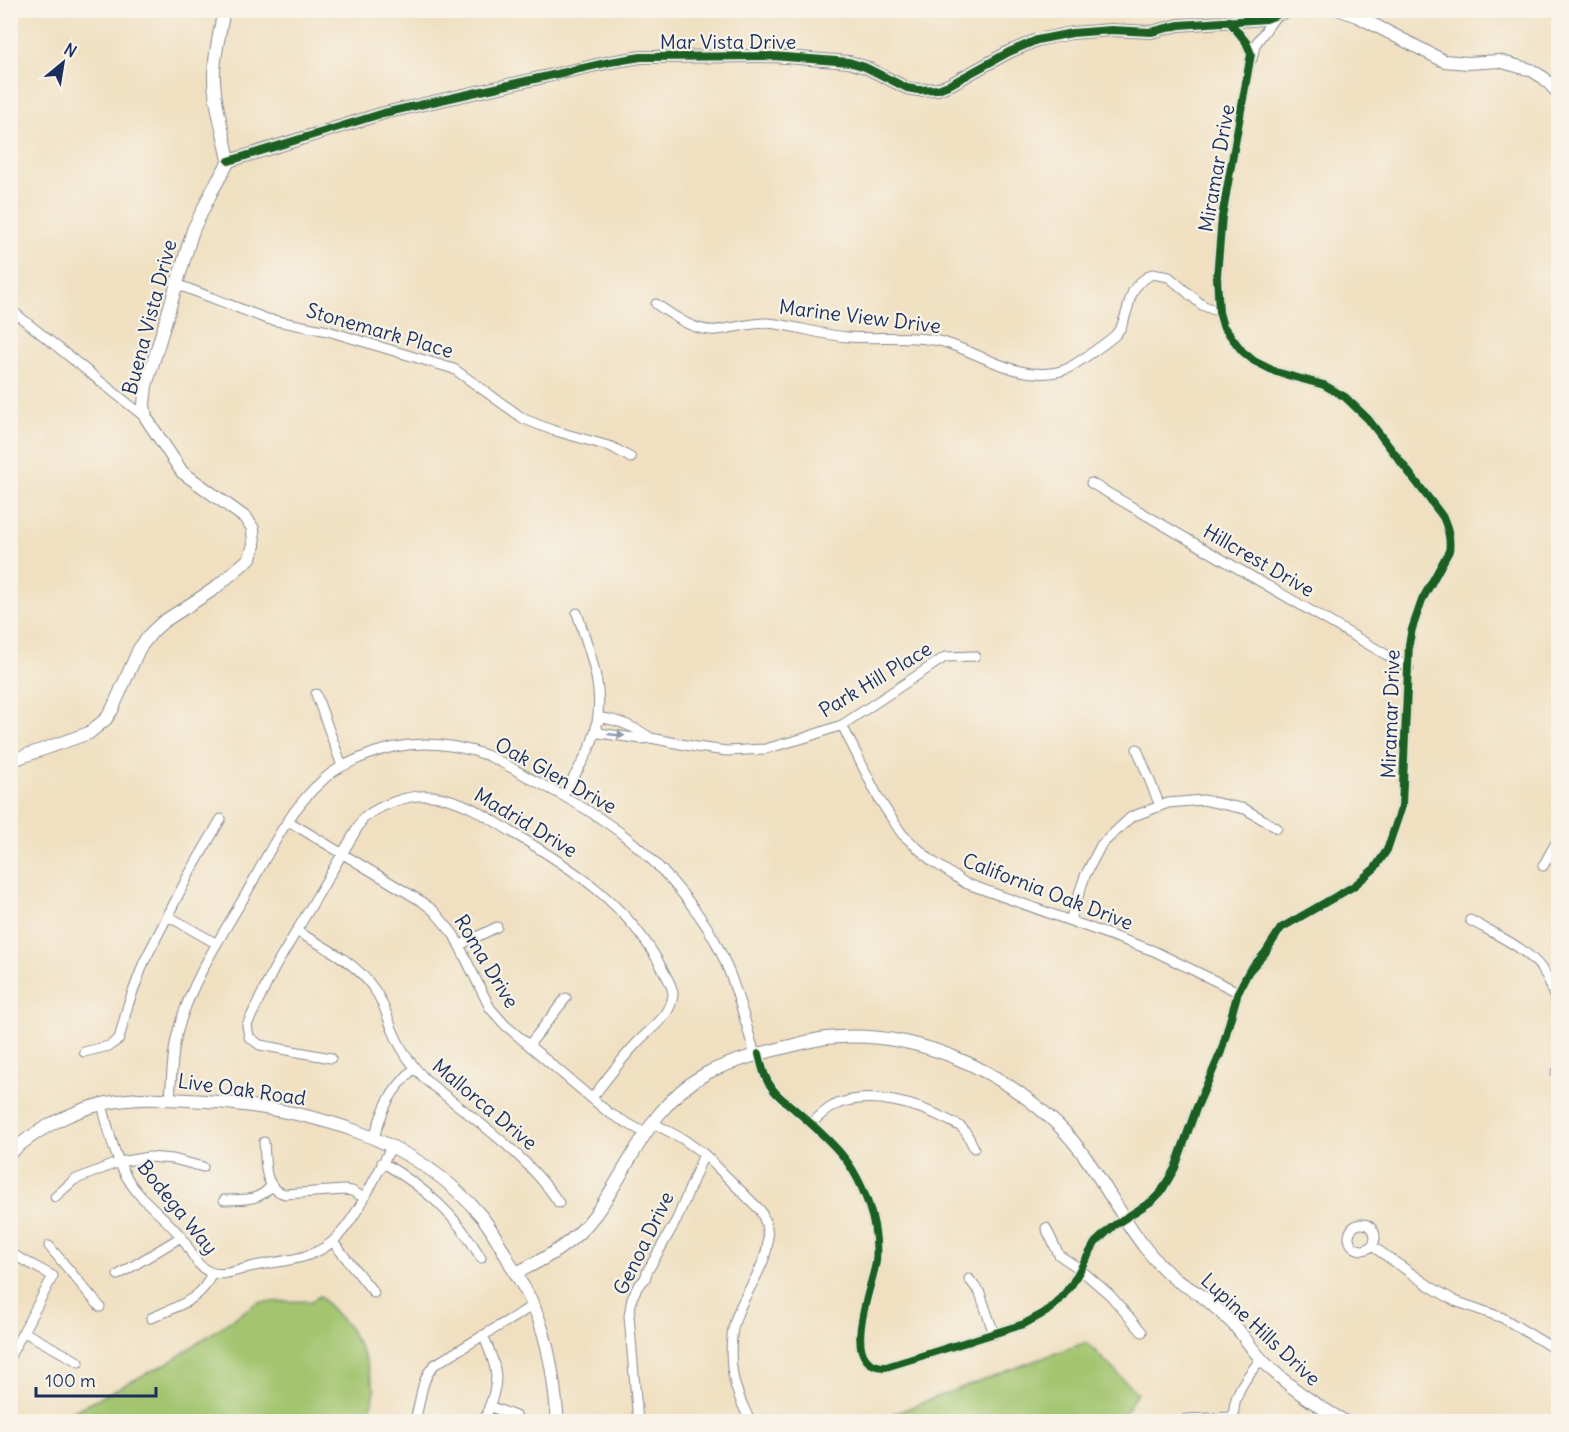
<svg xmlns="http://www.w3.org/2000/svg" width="1569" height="1432" viewBox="0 0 1569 1432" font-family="Delius,sans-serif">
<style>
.green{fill:#a3c56f;stroke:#5f7a66;stroke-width:1.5}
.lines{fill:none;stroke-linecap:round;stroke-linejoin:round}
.minor-casing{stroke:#868890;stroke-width:11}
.tertiary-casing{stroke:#868890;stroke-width:14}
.minor{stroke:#fff;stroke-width:9}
.tertiary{stroke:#fff;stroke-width:12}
.cycleway-casing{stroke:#f7f3e8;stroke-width:11}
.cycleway{stroke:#1b5e20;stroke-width:8}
.oneway{fill:#8d97ae}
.labels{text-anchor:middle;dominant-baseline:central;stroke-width:4.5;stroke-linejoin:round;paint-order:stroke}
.street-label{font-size:20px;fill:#1b2f5e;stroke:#f7f3e8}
</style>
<rect width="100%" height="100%" fill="#f7f3e8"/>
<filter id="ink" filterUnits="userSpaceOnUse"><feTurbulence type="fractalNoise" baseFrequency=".0167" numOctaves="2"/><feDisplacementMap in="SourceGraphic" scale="12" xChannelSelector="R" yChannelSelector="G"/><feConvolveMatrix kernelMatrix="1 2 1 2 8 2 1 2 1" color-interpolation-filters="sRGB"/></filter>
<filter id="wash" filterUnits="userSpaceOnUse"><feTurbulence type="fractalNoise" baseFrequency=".008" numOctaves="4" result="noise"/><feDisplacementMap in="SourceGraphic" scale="24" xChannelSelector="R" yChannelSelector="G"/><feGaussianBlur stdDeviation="1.35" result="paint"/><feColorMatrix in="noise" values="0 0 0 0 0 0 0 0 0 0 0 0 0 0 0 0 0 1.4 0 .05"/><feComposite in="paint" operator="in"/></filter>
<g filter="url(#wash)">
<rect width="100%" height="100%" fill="#f0e0c1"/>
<path class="green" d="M320,1296L349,1328L365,1358L375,1391L371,1407L359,1421H54L171,1361L258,1302L311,1301Z
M1086,1342L1137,1393L1122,1417L1124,1421H876L947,1393Z"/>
</g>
<g filter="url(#ink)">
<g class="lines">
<defs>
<path id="minor" d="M1252,59L1255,45L1275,17
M176,284L267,319L328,331L454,369L524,419L552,430L612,447L631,458
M656,304C674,316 694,332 717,330C734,328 750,323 767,323C794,325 820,335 847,337C876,339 916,335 943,342C981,353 1022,384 1064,370C1071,368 1111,340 1116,334C1119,331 1122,326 1123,322C1133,298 1126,289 1152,274L1169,277L1202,305L1219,312
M10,309L146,418
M1091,483L1409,668
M316,694L342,766
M842,725L879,799L902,834L932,861L965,883L1154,951L1238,992
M651,738C637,728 618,720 602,718L596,724L599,733L641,739L651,738L696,747L727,751L765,749L804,738L842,725L945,657L975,656
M1137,749L1160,806
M563,795C571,781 581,766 588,751C611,703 592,659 577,613
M288,821L421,901L434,911L454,935L490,1008L505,1025L609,1113L645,1133
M1543,866L1558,839
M168,916L217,944
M1070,920L1085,876L1101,845L1131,817L1168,803L1203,800L1245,809L1277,828
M1470,920C1496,935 1533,950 1547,977C1553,988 1555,1001 1558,1013
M296,931C324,947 355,961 374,989C384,1002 387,1017 393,1031C401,1051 412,1066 427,1081C473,1119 526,1153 559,1203
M460,945L497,927
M529,1045L566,998
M84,1052L109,1046L119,1039L128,1005L144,962L188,876L221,819
M759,1054C762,1066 764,1078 772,1088C777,1096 785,1101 792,1107C809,1122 827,1137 842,1155C858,1174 869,1201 874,1225C876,1236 877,1251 876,1262C872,1288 837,1368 886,1367L1024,1324L1046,1312L1058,1302L1072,1284L1095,1243L1113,1226L1152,1201L1161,1192L1175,1168L1196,1109L1221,1052L1238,992L1249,971L1265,953L1281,928L1354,886L1375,868L1387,850L1402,806L1409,644L1412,629L1422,600L1449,551C1451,540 1448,528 1443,517L1368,419L1345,397L1324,385L1276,372L1254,361L1242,351L1223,326L1219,312L1217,276L1222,217L1251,54L1246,42L1229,21
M331,1058L260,1045L249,1037L247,1025L274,969L364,817C384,804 407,794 432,796C462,799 486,816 510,831C572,868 629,904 663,970C667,978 673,986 673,995C672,1002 669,1010 664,1016C656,1026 644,1035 635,1045C620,1061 606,1080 592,1098
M1556,1073H1558
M170,1099C172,1075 172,1050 179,1027C192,981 219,940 243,899C266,859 287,811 323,780C333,770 347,764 360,758C401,740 444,740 486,755C503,762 520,773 537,782C607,818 651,849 698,914C729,955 741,1007 755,1055
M102,1104C110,1135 116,1167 137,1192C151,1208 169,1221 182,1238C191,1250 195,1266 210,1272C222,1277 238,1270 250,1267C278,1260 308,1262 332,1242C356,1222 376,1174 392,1146
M651,1122L683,1139L704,1154L760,1210C787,1258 736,1290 732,1336C730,1356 731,1377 739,1396C742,1405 747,1413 750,1422
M811,1124C818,1117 824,1111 833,1106C867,1089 918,1104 950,1121C954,1123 959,1125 962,1128C967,1132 971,1142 974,1148
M374,1137C385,1103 389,1094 414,1068
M264,1142C266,1161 262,1188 285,1194L344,1190L352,1191L363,1197
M382,1162C425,1188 456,1214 481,1258
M55,1197L74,1180L119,1162L149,1157L173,1159L203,1167
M224,1200C243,1199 258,1202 271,1186
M1349 1237a13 13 0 1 1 26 0a13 13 0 1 1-26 0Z
M1046,1228L1059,1255L1080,1269L1110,1295L1142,1332
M333,1242L374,1293
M49,1246L100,1307
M1372,1246L1431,1287L1455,1301L1503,1318L1558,1351
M10,1253L53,1276L10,1356
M118,1275L181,1237
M969,1279L980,1293L994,1334
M151,1318C173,1308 205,1299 211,1273
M24,1332L79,1362
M483,1335C501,1377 499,1380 484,1422
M489,1406L515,1416L523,1422
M1186,1419L1233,1417
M414,1422C422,1402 419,1382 434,1365L534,1305
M638,1422L629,1316L632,1298L638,1286L645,1279L647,1272L677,1219L704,1154
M1235,1422C1229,1398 1247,1376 1261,1359"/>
<path id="tertiary" d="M1340,10L1357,16L1444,61L1468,63L1499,61L1531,70L1544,78L1558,93
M229,161L384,113L610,62L641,57L773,56L849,62L865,67L907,88L918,90L938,89L951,84L1009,52L1037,40L1072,33L1111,30L1151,32L1179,25L1266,19L1290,10
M10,761L89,733L106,719L112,710L139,649L152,632L163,622L214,589L250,558L254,545L253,529L247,519L182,472L146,418L144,404L146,386L193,230L212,191L229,161C224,132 213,101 214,72C215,51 220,31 224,10
M10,1153C36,1130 69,1112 102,1104C136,1096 171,1099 205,1101C307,1109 414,1135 482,1217C494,1232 503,1250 512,1267C519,1280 528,1293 534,1307C550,1344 554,1382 558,1422
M516,1273C545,1259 574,1243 594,1216C632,1166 648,1105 707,1073C727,1063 752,1056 774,1050C791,1046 808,1041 826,1038C911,1028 998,1067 1058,1125C1095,1161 1115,1210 1146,1249C1155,1260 1165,1271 1176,1280C1187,1287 1199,1293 1208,1301C1217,1309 1228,1318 1236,1327C1245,1338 1253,1351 1263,1361C1287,1386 1315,1405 1346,1422"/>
</defs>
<use href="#minor" class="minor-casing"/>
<use href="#tertiary" class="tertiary-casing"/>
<use href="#minor" class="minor"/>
<use href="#tertiary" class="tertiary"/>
<defs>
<path id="cycleway" d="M229,161L384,113L610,62L641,57L773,56L849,62L865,67L907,88L918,90L938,89L951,84L1009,52L1037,40L1072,33L1111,30L1151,32L1179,25L1266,19L1290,10
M759,1054C762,1066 764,1078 772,1088C777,1096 785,1101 792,1107C809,1122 827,1137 842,1155C858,1174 869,1201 874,1225C876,1236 877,1251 876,1262C872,1288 837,1368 886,1367L1024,1324L1046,1312L1058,1302L1072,1284L1095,1243L1113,1226L1152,1201L1161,1192L1175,1168L1196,1109L1221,1052L1238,992L1249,971L1265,953L1281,928L1354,886L1375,868L1387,850L1402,806L1409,644L1412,629L1422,600L1449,551C1451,540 1448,528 1443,517L1368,419L1345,397L1324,385L1276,372L1254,361L1242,351L1223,326L1219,312L1217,276L1222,217L1251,54L1246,42L1229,21"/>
</defs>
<use href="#cycleway" class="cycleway-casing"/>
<use href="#cycleway" class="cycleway"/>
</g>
<defs><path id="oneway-solid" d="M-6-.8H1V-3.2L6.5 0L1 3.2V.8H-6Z" transform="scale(1.5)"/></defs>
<use class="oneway" href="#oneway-solid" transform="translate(616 735) rotate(6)"/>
</g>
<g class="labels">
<g class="street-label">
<text x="728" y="41">Mar Vista Drive</text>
<text transform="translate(1216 168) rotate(-80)">Miramar Drive</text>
<text transform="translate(860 316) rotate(7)">Marine View Drive</text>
<text transform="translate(149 317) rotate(-75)">Buena Vista Drive</text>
<text transform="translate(380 330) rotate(16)">Stonemark Place</text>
<text transform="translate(1259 560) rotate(30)">Hillcrest Drive</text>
<text transform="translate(875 679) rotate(-31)">Park Hill Place</text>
<text transform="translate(1390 714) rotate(-88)">Miramar Drive</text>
<text transform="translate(556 775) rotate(29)">Oak Glen Drive</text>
<text transform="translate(526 822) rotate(31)">Madrid Drive</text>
<text transform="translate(1048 891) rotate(21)">California Oak Drive</text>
<text transform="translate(487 961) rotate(59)">Roma Drive</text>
<text transform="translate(242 1089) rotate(8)">Live Oak Road</text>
<text transform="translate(485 1104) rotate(40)">Mallorca Drive</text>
<text transform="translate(178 1207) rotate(51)">Bodega Way</text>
<text transform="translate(643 1243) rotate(-64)">Genoa Drive</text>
<text transform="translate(1261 1329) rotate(43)">Lupine Hills Drive</text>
</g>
</g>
<rect width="1569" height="1432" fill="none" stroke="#f7f3e8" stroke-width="36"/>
<g transform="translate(63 63) rotate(30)" stroke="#f7f3e8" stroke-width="4.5" paint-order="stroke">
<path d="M0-4.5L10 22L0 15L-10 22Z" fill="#1b2f5e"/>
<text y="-9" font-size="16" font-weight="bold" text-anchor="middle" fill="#1b2f5e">N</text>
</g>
<path d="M36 1387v9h120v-9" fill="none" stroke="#1b2f5e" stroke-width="3"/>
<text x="45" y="1387" font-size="18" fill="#1b2f5e" stroke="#f7f3e8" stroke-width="4.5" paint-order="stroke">100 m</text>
</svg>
